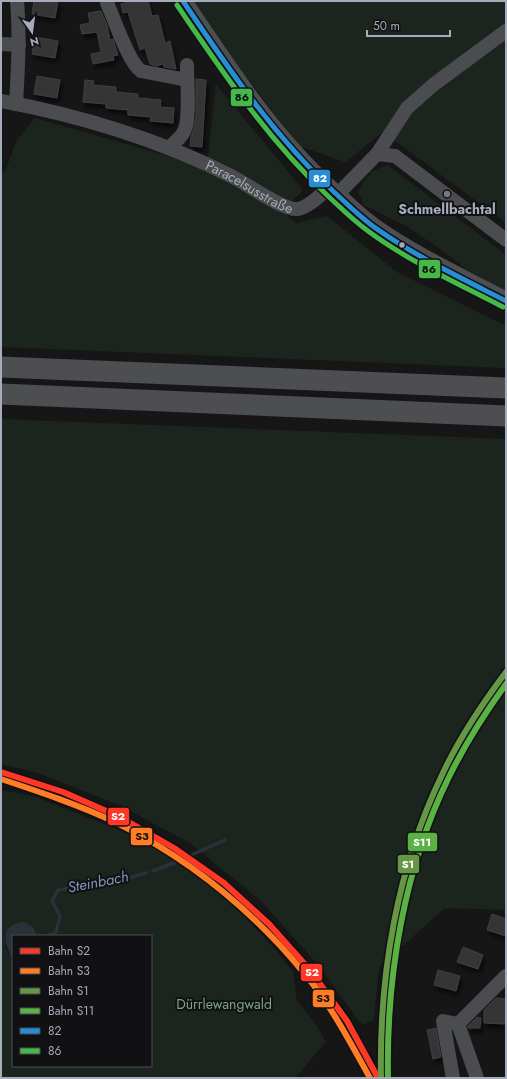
<svg xmlns="http://www.w3.org/2000/svg" width="507" height="1079" viewBox="0 0 507 1079" font-family="Jost,sans-serif">
<style>
.green{fill:#1c241e;fill-rule:evenodd}
.water{fill:#293139}
.lines{fill:none;stroke-linecap:round;stroke-linejoin:round}
.stream{stroke:#293139;stroke-width:3.5}
.building{fill:#343436;stroke:#3f4043;filter:url(#shadow)}
.minor{stroke:#4a4c50;stroke-width:14}
.major{stroke:#4d4e51;stroke-width:18}
.highway{stroke:#4d4e52;stroke-width:21}
.bus-1-casing{stroke:#111013;stroke-width:8}
.bus-2-casing{stroke:#111013;stroke-width:8}
.bus-1{stroke:#268ed3;stroke-width:5}
.bus-2{stroke:#44b94a;stroke-width:5}
.rail-1-casing{stroke:#111013;stroke-width:9}
.rail-2-casing{stroke:#111013;stroke-width:9}
.rail-3-casing{stroke:#111013;stroke-width:9}
.rail-4-casing{stroke:#111013;stroke-width:9}
.rail-1{stroke:#ff3727;stroke-width:6}
.rail-2{stroke:#ff7d24;stroke-width:6}
.rail-3{stroke:#659745;stroke-width:6}
.rail-4{stroke:#59b243;stroke-width:6}
.poi-dot{fill:#747880;stroke:#111013;stroke-width:1.5}
.bus-dot{fill:#a6acb9;stroke:#111013;stroke-width:1.5}
.labels{text-anchor:middle;dominant-baseline:central;stroke-width:4;stroke-linejoin:round;paint-order:stroke}
.street-label{font-size:14px;fill:#a6acb9;stroke:#111013}
.poi-label{font-size:14px;font-weight:bold;fill:#a6acb9;stroke:#111013}
.park-label{font-size:14px;fill:#7ca580;stroke:#111013}
.water-label{font-size:15px;font-style:italic;fill:#7b99b6;stroke:#111013}
.line-badge{stroke:#111013;stroke-width:1.5}
.badge-label{font-size:11px;text-anchor:middle;font-weight:bold;fill:#fff}
.pale-badge-label{font-size:11px;text-anchor:middle;font-weight:bold;fill:#111}
</style>
<defs>
<filter id="shadow"><feDropShadow dx="2.5" dy="4.5" stdDeviation="2" flood-color="#0009"/></filter>
</defs>
<rect width="100%" height="100%" fill="#161617"/>
<path class="green" d="M188,1H506V223L383,132L345,162L299,146Z
M216,84L303,190L282,211L296,223L327,216L397,272L506,326V368L1,347V174L6,169L16,141L35,118L207,167Z
M388,165L506,255V292L467,270L437,247L406,226L364,205L358,192L364,181L372,171Z
M1,419L506,439V910L445,908L379,967L374,1020L362,1025L317,964L261,901L190,843L119,805L38,773L1,764Z
M1,790L36,797L129,834L194,871L245,917L276,950L293,972L297,1001L315,1023L326,1042L295,1078H1ZM24,922L33,927L37,936H151V1066H13V959L5,946Z"/>
<path class="water" d="M24,922L33,927L37,936H13V959C3,942 0,924 24,922Z"/>
<g class="lines">
<path class="stream" d="M189,856L225,840
M153,871L174,863
M47,936L56,932L60,916L52,901L58,890L125,879L146,873"/>
</g>
<path class="building" d="M34,1H58L55,18L32,14Z
M131,1H148L152,16L158,15L165,43L170,41L176,69L164,67L163,64L157,66L150,64L145,48L140,50L128,12L123,13L121,4Z
M101,11L107,25L110,40L113,39L118,55L113,56L114,60L93,64L91,54L101,52L97,32L82,34L80,25L90,23L88,13Z
M35,37L58,41L55,58L32,54Z
M37,76L60,80L57,98L34,94Z
M196,79L206,80L202,147L190,146L191,137L193,131L196,116Z
M85,80L94,81L93,85L116,87V92L138,94V98L161,100L160,107L174,108L173,123L150,121L151,117L128,115V110L106,108V104L83,102Z
M492,914L506,919V936L487,930Z
M463,947L483,955L478,969L457,962Z
M438,970L460,976L456,991L434,985Z
M496,998L506,999V1024L484,1023V1010Z
M477,1017L481,1018L480,1028H468V1026Z
M436,1028L441,1057L433,1059L427,1030Z"/>
<g class="lines">
<g class="minor">
<path d="M107,3C114,18 128,62 141,71L187,80"/>
<path d="M1,44L19,45"/>
<path id="s1" d="M1,101C78,115 161,140 231,176C246,183 283,211 298,209C308,207 321,195 328,188"/>
<path d="M16,104C18,69 20,35 17,1"/>
<path d="M169,148C174,142 183,137 185,129C190,115 187,81 187,65"/>
<path d="M377,154L395,156L506,240"/>
<path d="M337,195L377,154L407,108L433,85L506,31"/>
<path d="M453,1078L443,1021L458,1024"/>
<path d="M477,1078L458,1024L506,976"/>
</g>
<path class="major" d="M183,1C229,69 274,140 337,195C349,206 360,217 374,227C415,256 461,277 506,301"/>
<path class="highway" d="M1,367L506,388
M1,394L506,416"/>
<defs>
<path id="bus-1" d="M183,1C228,68 273,135 333,191C346,203 359,216 374,227C415,256 461,278 506,301"/>
<path id="bus-2" d="M177,5C223,73 269,141 329,197C342,209 354,221 368,231C410,262 457,283 503,307"/>
</defs>
<use href="#bus-1" class="bus-1-casing"/>
<use href="#bus-2" class="bus-2-casing"/>
<use href="#bus-1" class="bus-1"/>
<use href="#bus-2" class="bus-2"/>
<defs>
<path id="rail-1" d="M1,772L63,792L120,817L174,848L224,883L269,924L310,970L347,1021L378,1078"/>
<path id="rail-2" d="M1,779C40,792 79,805 117,823C189,859 253,911 304,973C331,1005 350,1042 370,1078"/>
<path id="rail-3" d="M381,1078C379,975 397,868 442,775C459,738 482,704 506,672"/>
<path id="rail-4" d="M388,1078C386,977 404,868 449,777C465,744 485,713 506,684"/>
</defs>
<use href="#rail-1" class="rail-1-casing"/>
<use href="#rail-2" class="rail-2-casing"/>
<use href="#rail-3" class="rail-3-casing"/>
<use href="#rail-4" class="rail-4-casing"/>
<use href="#rail-1" class="rail-1"/>
<use href="#rail-2" class="rail-2"/>
<use href="#rail-3" class="rail-3"/>
<use href="#rail-4" class="rail-4"/>
</g>
<circle class="poi-dot" cx="447" cy="194" r="4"/>
<circle class="bus-dot" cx="402" cy="245" r="3.5"/>
<g class="labels">
<g class="street-label">
<text stroke="none"><textPath href="#s1" startOffset="264">Paracelsusstraße</textPath></text>
</g>
<g class="poi-label">
<text x="447" y="209">Schmellbachtal</text>
</g>
<g class="park-label">
<text x="224" y="1004">Dürrlewangwald</text>
</g>
<g class="water-label">
<text transform="translate(98 882) rotate(-11)">Steinbach</text>
</g>
</g>
<g class="line-badge">
<rect x="230" y="88" width="23" height="19" rx="4" fill="#44b94a"/>
<rect x="308" y="169" width="23" height="19" rx="4" fill="#268ed3"/>
<rect x="418" y="259" width="23" height="20" rx="4" fill="#44b94a"/>
<rect x="107" y="807" width="23" height="19" rx="4" fill="#ff3727"/>
<rect x="130" y="827" width="23" height="19" rx="4" fill="#ff7d24"/>
<rect x="407" y="832" width="31" height="20" rx="4" fill="#59b243"/>
<rect x="397" y="854" width="23" height="20" rx="4" fill="#659745"/>
<rect x="300" y="963" width="23" height="19" rx="4" fill="#ff3727"/>
<rect x="312" y="989" width="23" height="19" rx="4" fill="#ff7d24"/>
</g>
<g class="badge-label">
<text x="320" y="182">82</text>
<text x="118" y="820">S2</text>
<text x="422" y="846">S11</text>
<text x="408" y="868">S1</text>
<text x="312" y="976">S2</text>
</g>
<g class="pale-badge-label">
<text x="242" y="101">86</text>
<text x="429" y="273">86</text>
<text x="142" y="840">S3</text>
<text x="323" y="1002">S3</text>
</g>
<rect width="507" height="1079" fill="none" stroke="#a6acb9" stroke-width="4"/>
<rect x="12" y="935" width="140" height="132" fill="#111013" stroke="#4d4e55"/>
<rect x="20" y="948" width="20" height="6" fill="#ff3727" stroke="#4d4e55"/>
<text x="48" y="955" font-size="12" fill="#a6acb9">Bahn S2</text>
<rect x="20" y="968" width="20" height="6" fill="#ff7d24" stroke="#4d4e55"/>
<text x="48" y="975" font-size="12" fill="#a6acb9">Bahn S3</text>
<rect x="20" y="988" width="20" height="6" fill="#659745" stroke="#4d4e55"/>
<text x="48" y="995" font-size="12" fill="#a6acb9">Bahn S1</text>
<rect x="20" y="1008" width="20" height="6" fill="#59b243" stroke="#4d4e55"/>
<text x="48" y="1015" font-size="12" fill="#a6acb9">Bahn S11</text>
<rect x="20" y="1028" width="20" height="6" fill="#268ed3" stroke="#4d4e55"/>
<text x="48" y="1035" font-size="12" fill="#a6acb9">82</text>
<rect x="20" y="1048" width="20" height="6" fill="#44b94a" stroke="#4d4e55"/>
<text x="48" y="1055" font-size="12" fill="#a6acb9">86</text>
<g transform="translate(32 32) rotate(166)" stroke="#111013" stroke-width="3" paint-order="stroke">
<path d="M0-3L7 15L0 10L-7 15Z" fill="#a6acb9"/>
<text y="-6" font-size="11" font-weight="bold" text-anchor="middle" fill="#a6acb9">N</text>
</g>
<path d="M367 30v6h83v-6" fill="none" stroke="#a6acb9" stroke-width="2"/>
<text x="373" y="30" font-size="12" fill="#a6acb9" stroke="#111013" stroke-width="3" paint-order="stroke">50 m</text>
</svg>
